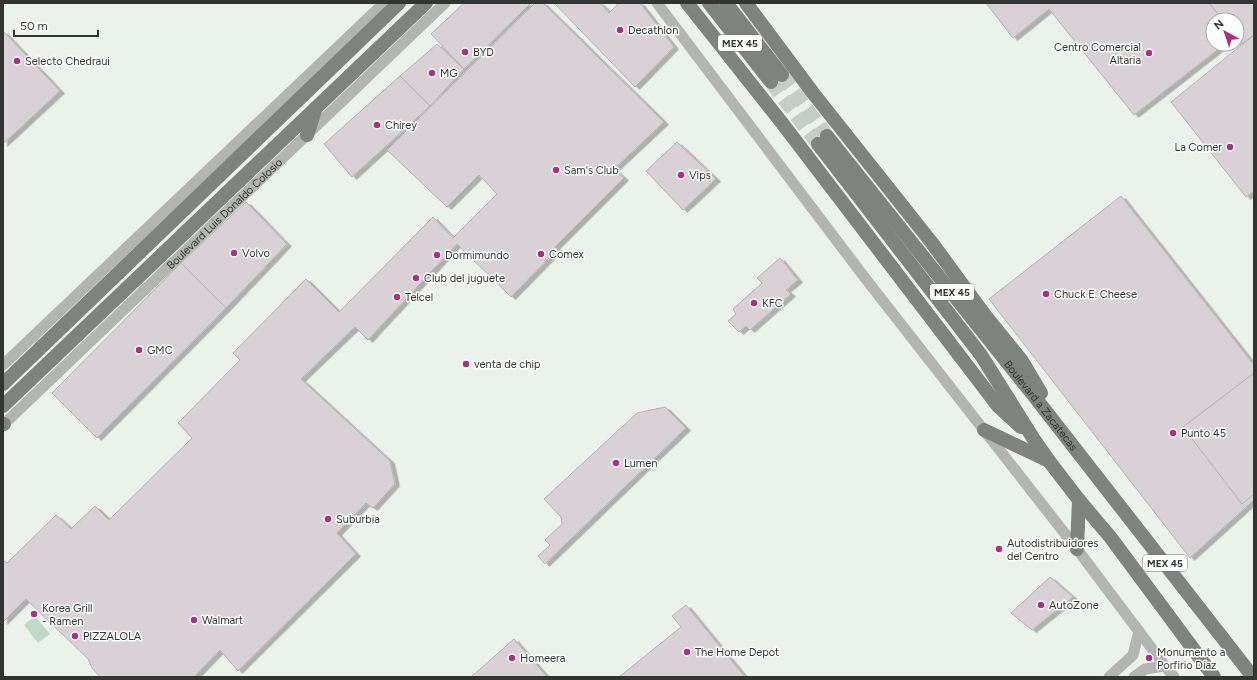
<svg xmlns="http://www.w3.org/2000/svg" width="1257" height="680" viewBox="0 0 1257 680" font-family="Figtree,sans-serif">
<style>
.green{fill:#c0d9c4}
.building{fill:#d9d1d6;stroke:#b8b0b4;filter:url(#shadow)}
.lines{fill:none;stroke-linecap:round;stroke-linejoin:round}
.major-tunnel{stroke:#c6ccc7;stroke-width:14;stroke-dasharray:14 7;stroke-linecap:butt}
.minor{stroke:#b2b5b2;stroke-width:11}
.major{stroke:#7e837f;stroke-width:14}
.poi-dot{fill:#a93085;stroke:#fafffb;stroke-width:1.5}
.labels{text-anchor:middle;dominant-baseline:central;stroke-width:3;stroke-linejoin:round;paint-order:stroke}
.shield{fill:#fafffb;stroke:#6f726f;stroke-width:1}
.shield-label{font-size:10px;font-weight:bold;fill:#333533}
.poi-label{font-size:11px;fill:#333533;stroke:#fafffb;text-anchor:start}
.street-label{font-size:11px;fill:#333533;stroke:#fafffb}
</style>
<defs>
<filter id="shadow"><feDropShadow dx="4.5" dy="2.5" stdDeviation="0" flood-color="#0004"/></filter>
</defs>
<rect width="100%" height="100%" fill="#ebf2ec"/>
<path class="green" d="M35,616L50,634L38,643L24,625Z"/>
<path class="building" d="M464,3H531L464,69L431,34Z
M535,3H543L664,122L614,169L624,178L555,247L558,249L511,297L457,244L368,340L355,327L301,379L390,461L395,484L373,508L366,503L337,533L356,554L238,671L220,650L194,677H100L92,668L88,659L26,599L3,622V560L7,563L56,515L71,529L95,506L109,520L192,438L178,423L240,360L233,353L306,279L339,312L433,217L453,238L497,194L479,175L447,207L387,150Z
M554,3H600L609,13L619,3H640L674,47L635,87Z
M986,3H1209L1223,20H1213V44H1225L1134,115L1049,9L1013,38Z
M1209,3H1254V35L1240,45L1237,41V20H1223Z
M3,31L60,91L3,144Z
M1254,35V191L1246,197L1171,102Z
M437,44L464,69L430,106L400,76Z
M400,76L430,106L352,177L324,144Z
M677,142L716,179L683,210L646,171Z
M1121,196L1254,365V500L1190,558L989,299Z
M246,202L287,244L226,308L181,263Z
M780,258L798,280L786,290L791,294L750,330L746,326L739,332L728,321L736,314L733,309L762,283L757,278Z
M181,263L226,308L97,438L52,393Z
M1254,373V494L1242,504L1183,427Z
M665,407L686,428L545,564L538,556L550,545L545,540L562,524L561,517L544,499L637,413Z
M1050,577L1073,597L1032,630L1011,613Z
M686,605L745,677H619L681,627L672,616Z
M514,639L547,677H471Z"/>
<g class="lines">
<path class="major-tunnel" d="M782,75L827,136
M771,82L818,144"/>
<g class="minor">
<path d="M657,3L865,278L1077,549L1165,666"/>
<path d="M3,365L384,3"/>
<path id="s1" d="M3,425L445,3"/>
<path d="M1109,677L1133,655L1139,631"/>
<path d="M1134,677L1145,669L1165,666L1174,677"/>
</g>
<g class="major">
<path d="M687,3L782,123L998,406L1021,427"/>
<path d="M709,3L771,82"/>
<path d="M726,3L782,75"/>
<path d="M746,3L813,93L932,243L984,314L1022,361L1041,393"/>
<path d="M307,135L315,110"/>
<path id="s2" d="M827,136L1034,396L1253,677"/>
<path d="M818,144L981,355L1033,438L1049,461L1079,500L1111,538L1214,677"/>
<path d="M3,384L399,3"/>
<path d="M3,406L426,3"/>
<path d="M3,424H4"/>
<path d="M984,430L1049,461"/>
<path d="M1077,549L1079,500"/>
</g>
</g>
<g class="poi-dot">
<circle cx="620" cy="30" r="4"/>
<circle cx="465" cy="52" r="4"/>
<circle cx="1149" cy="53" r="4"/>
<circle cx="17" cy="61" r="4"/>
<circle cx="432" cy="73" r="4"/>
<circle cx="377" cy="125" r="4"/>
<circle cx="1230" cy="147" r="4"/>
<circle cx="556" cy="170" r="4"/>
<circle cx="681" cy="175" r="4"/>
<circle cx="234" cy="253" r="4"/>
<circle cx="541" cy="254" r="4"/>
<circle cx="437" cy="255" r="4"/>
<circle cx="416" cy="278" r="4"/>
<circle cx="1046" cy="294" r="4"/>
<circle cx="397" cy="297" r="4"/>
<circle cx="754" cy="303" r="4"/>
<circle cx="139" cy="350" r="4"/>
<circle cx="466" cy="364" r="4"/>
<circle cx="1173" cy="433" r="4"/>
<circle cx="616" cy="463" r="4"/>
<circle cx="328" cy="519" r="4"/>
<circle cx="999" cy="549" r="4"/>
<circle cx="1041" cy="605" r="4"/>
<circle cx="34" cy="614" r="4"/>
<circle cx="194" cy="620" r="4"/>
<circle cx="75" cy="636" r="4"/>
<circle cx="687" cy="652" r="4"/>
<circle cx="512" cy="658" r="4"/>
<circle cx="1149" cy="658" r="4"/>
</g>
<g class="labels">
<g class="shield">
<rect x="718" y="35" width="44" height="16" rx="3"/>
<rect x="930" y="284" width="44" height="16" rx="3"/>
<rect x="1143" y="555" width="44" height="16" rx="3"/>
</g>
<g class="shield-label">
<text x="740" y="43">MEX 45</text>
<text x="952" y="292">MEX 45</text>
<text x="1165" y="563">MEX 45</text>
</g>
<g class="poi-label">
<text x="628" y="30">Decathlon</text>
<text x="1141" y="47" text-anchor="end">Centro Comercial<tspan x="1141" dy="13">Altaria</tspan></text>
<text x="473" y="52">BYD</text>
<text x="25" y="61">Selecto Chedraui</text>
<text x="440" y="73">MG</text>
<text x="385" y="125">Chirey</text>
<text x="1222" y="147" text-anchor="end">La Comer</text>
<text x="564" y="170">Sam's Club</text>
<text x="689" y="175">Vips</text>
<text x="242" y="253">Volvo</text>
<text x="549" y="254">Comex</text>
<text x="445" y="255">Dormimundo</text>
<text x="424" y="278">Club del juguete</text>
<text x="1054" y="294">Chuck E. Cheese</text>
<text x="405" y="297">Telcel</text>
<text x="762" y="303">KFC</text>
<text x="147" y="350">GMC</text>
<text x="474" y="364">venta de chip</text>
<text x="1181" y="433">Punto 45</text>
<text x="624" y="463">Lumen</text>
<text x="336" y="519">Suburbia</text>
<text x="1007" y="543">Autodistribuidores<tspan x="1007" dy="13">del Centro</tspan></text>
<text x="1049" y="605">AutoZone</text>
<text x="42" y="608">Korea Grill<tspan x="42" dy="13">- Ramen</tspan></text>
<text x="202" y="620">Walmart</text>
<text x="83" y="636">PIZZALOLA</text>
<text x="695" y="652">The Home Depot</text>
<text x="1157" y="652">Monumento a<tspan x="1157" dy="13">Porfirio Díaz</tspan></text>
<text x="520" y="658">Homeera</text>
</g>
<g class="street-label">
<text stroke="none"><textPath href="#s1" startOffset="306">Boulevard Luis Donaldo Colosio</textPath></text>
<text stroke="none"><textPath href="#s2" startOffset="344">Boulevard a Zacatecas</textPath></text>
</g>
</g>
<rect width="1257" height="680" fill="none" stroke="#333533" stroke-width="8"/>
<g transform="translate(1225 32) rotate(320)"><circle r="19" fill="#fafffb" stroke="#aaaeab"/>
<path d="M0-3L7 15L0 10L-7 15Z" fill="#a93085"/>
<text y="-6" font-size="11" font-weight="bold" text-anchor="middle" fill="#333533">N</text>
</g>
<path d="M14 30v6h84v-6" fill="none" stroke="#333533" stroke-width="2"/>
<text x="20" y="30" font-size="12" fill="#333533" stroke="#fafffb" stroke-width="3" paint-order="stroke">50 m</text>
</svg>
